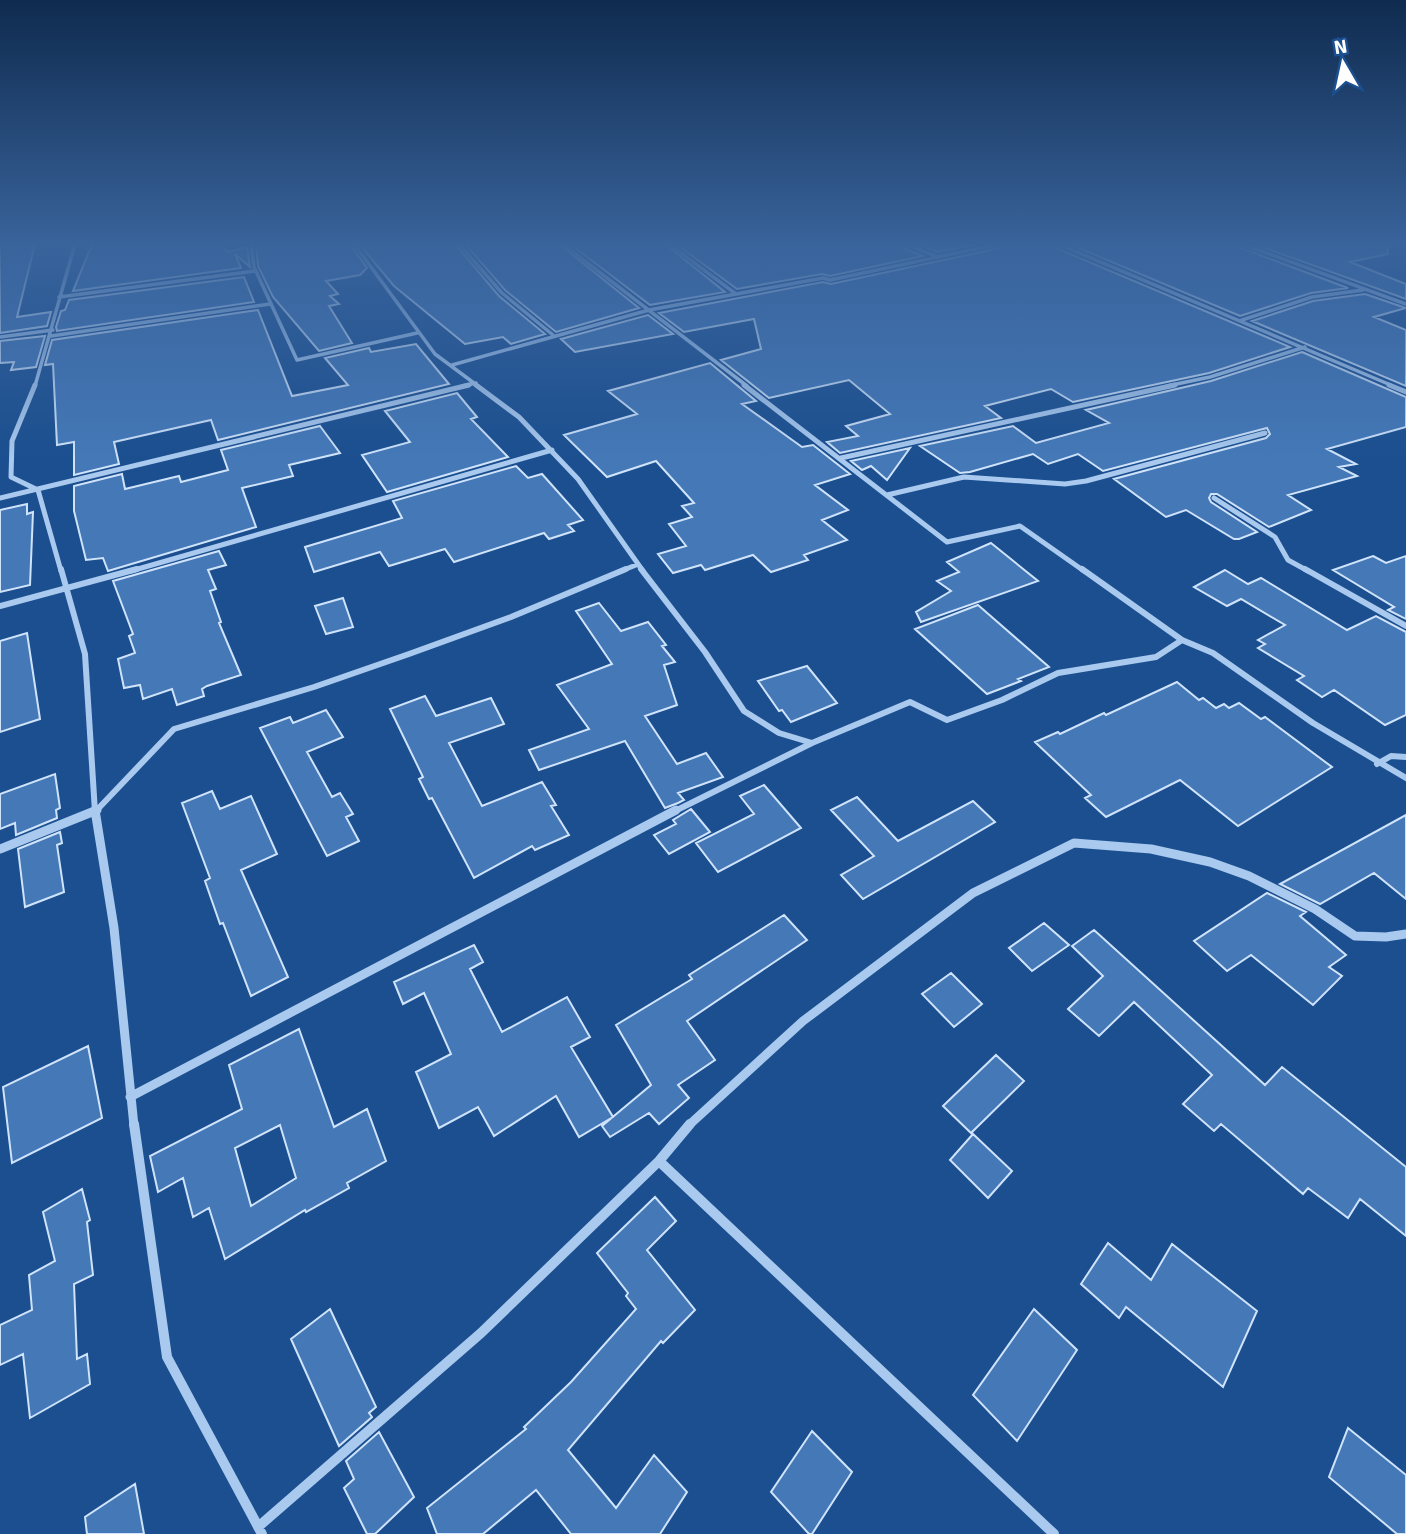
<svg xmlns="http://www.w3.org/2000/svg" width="1406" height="1534" viewBox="0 0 1406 1534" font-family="Signika,sans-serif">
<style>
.building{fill:#4478b7;stroke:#cfe3fa;stroke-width:2;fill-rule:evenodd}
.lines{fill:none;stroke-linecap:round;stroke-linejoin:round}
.street-far4{stroke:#a9c9ee;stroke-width:3.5}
.street-far3{stroke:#a9c9ee;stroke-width:5}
.street-far2{stroke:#a9c9ee;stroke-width:6}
.street-far1{stroke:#a9c9ee;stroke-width:9}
.street{stroke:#a9c9ee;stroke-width:10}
</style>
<rect width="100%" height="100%" fill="#1b4f8f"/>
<path class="building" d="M35,244L17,317L51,312L47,326L0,333V246Z
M92,244H221L228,252L247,247L250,267L235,254L241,268L73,291Z
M261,244H350L367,268L360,275L326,281L338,294L330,296L339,304L329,306L352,343L319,351L273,297L258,266L256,245Z
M359,244H455L499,296L545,334L511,344L503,337L465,344L394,286Z
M465,244H559L639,308L556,332L505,290Z
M570,244H665L725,292L650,305Z
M676,244H901L903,248L923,256L830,276L822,274L737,289Z
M917,244H978L938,252Z
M1003,244H1054L1056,248L1290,347L1209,373L1073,402L1051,389L985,406L1001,418L840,453L827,442L858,436L846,426L890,414L849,380L769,398L721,360L761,349L754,319L684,332L659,313L823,282L831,284L1000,248Z
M1069,244H1238L1241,248L1348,288L1311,293L1240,316Z
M1254,244H1387L1388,254L1350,262L1406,284V299Z
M244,277L254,302L57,331L56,327L61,311L65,310L69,300Z
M1365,294L1406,308L1374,317L1406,330V386L1252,321L1313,301Z
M258,310L292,396L348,385L325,358L369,348L371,352L416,344L449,384L218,440L211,420L114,442L119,464L74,475V442L57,445L53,364L45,365L52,340Z
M648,315L673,334L575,352L561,339Z
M45,336L36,367L11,370L14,362L0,363V341Z
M1302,352L1406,397V427L1327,449L1356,464L1339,467L1357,476L1288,495L1311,510L1269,527L1217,494H1211L1209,498L1211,502L1257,532L1239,539H1234L1186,510L1166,517L1114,479L1266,438L1270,434L1267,428L1103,471L1078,454L1048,464L1033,454L970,472L960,473L920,446L1013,426L1036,443L1109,423L1086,410L1211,381Z
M710,363L756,401L742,404L802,447L813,445L850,474L815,485L848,510L822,520L847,540L804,555L808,560L771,572L753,555L705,570L701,565L673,573L658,554L686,546L669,524L692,517L682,506L694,503L656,461L607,477L564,435L637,414L608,391Z
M457,393L477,417L471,419L508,457L387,492L362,455L410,442L385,411Z
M320,426L340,453L289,465L293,476L242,488L256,527L108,571L103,558L86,560L74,511V486L122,474L125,489L179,476L181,482L228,470L221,450Z
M910,448L887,480L871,466L862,470L851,461Z
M516,466L528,478L542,474L583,520L568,525L574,531L549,539L544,533L454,562L445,549L389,566L380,552L314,572L305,547L402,518L393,501Z
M27,504V514L33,512L30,585L0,592V510Z
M991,543L1038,581L921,622L916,612L951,591L937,581L959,572L947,562Z
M219,551L226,565L208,570L216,589L210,591L221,622L219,623L241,675L207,686L202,689L204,696L177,705L172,689L143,699L140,685L124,688L118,659L135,653L129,636L133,634L113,581Z
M1373,556L1386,563L1406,556V619L1388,610L1394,607L1333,570Z
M1225,570L1248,584L1261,578L1347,630L1376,616L1406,632V715L1385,725L1334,690L1322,697L1297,680L1304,676L1258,648L1265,644L1258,640L1285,625L1241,599L1227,606L1194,587Z
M343,598L353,627L326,634L315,606Z
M599,603L621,631L648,622L666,645L662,646L675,662L664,665L677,705L645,716L677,764L706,753L723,777L678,793L684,800L678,803L665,808L625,741L539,770L529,750L589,729L557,685L612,664L576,611Z
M978,605L1049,667L1018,679L1021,681L987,694L915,629Z
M27,633L40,719L0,732V641Z
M807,666L837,703L791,722L782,710L779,711L758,681Z
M1177,682L1199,700L1203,698L1216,708L1224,704L1229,708L1239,703L1261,719L1265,717L1332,767L1238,826L1180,780L1106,817L1085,798L1091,795L1035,742L1058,732L1060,734L1104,713L1106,715Z
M425,696L436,716L491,698L504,724L449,743L482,806L542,782L556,805L551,806L569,835L535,850L532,846L474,878L432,798L429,799L419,779L423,777L390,709Z
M326,710L343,737L307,752L332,797L340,793L353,814L346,817L359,841L327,856L260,728L290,717L293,723Z
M55,774L60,808L56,810L57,818L16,835L15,823L0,829V794Z
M764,785L801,828L718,872L696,843L754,814L740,796Z
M212,791L220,809L251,796L277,854L241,870L288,977L251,996L223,923L220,924L205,881L210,878L182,803Z
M857,797L898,841L973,801L995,822L863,899L841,875L874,856L831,810Z
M691,809L710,832L669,854L654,835L676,824L673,820Z
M1406,815V899L1374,873L1320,904L1280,884Z
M60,832L62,843L57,845L64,892L25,907L18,849Z
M1267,893L1306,912L1300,916L1346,955L1329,967L1342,976L1313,1005L1251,955L1227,971L1194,941Z
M784,915L807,940L687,1021L715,1060L678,1085L689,1098L659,1124L649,1113L610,1137L602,1126L651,1085L616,1025L692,979L689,975Z
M1044,923L1069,945L1032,971L1009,948Z
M1094,930L1265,1085L1282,1067L1406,1167V1236L1360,1199L1348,1218L1308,1188L1303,1194L1221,1124L1214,1131L1183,1104L1212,1075L1134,1002L1099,1036L1068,1009L1103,976L1072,946Z
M474,945L483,962L470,969L502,1032L567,997L590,1037L571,1047L613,1117L579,1137L556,1096L494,1136L478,1107L439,1128L416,1072L451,1054L424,993L403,1004L394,982Z
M951,973L982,1004L954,1027L922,994Z
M299,1029L334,1127L367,1109L386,1161L347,1183L349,1188L306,1212L305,1210L225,1259L209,1208L193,1217L183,1178L158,1192L150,1156L242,1109L229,1065ZM280,1125L296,1178L251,1206L235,1148Z
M88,1046L102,1118L12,1163L3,1087Z
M996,1055L1024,1081L971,1133L943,1106Z
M973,1134L1012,1171L988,1198L950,1160Z
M82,1189L90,1220L87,1222L93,1275L74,1284L77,1359L87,1354L90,1384L30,1418L23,1354L0,1365V1325L32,1310L29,1275L55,1261L43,1212Z
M655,1197L676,1221L647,1250L695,1310L663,1343L661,1341L568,1450L616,1508L654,1455L687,1492L660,1534H571L536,1490L483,1534H437L427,1508L526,1429L524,1427L571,1382L636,1309L626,1296L628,1293L597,1253Z
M1108,1243L1151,1280L1172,1244L1257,1311L1223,1387L1126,1307L1119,1318L1081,1284Z
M330,1309L376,1407L369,1413L372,1417L339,1446L291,1339Z
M1034,1309L1077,1350L1017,1441L973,1395Z
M1348,1428L1406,1475V1534H1397L1329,1477Z
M812,1431L852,1472L812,1534H809L771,1492Z
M379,1432L414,1497L375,1534H367L344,1488L354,1479L346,1461Z
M135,1484L144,1534H87L85,1517Z"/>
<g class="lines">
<path class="street-far4" d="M251,244L254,267L297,360L417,333
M354,244L435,354L478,386
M459,244L502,293L553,335
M563,244L747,386
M669,244L736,294
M905,244L938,257
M1058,244L1393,386
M1242,244L1406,304
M59,297L255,271
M1242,320L1312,297L1363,290
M51,336L270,304
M0,337L53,330
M452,365L649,310L823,278L830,280L999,244
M35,386L75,244
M462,386L476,383
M1167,386L1210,377L1305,347"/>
<path class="street-far3" d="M35,385L12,441L11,477L38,490L61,571
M476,385L519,417L578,479L643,571
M744,385L947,542L1020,526L1084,571
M1389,385L1406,392
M841,458L1175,385
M887,495L964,477L1065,484L1086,481L1265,433
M0,498L469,385
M1214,498L1275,537L1288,560L1308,571
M131,571L552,450
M621,571L636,565"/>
<path class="street-far2" d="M61,569L85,654L95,812
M641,569L705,652L744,711L779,733L812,743
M1082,569L1182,640L1213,653L1313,723L1406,778
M1305,569L1406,626
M0,606L137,569
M1377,764L1391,756L1406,757
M95,812L174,729L314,687L409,654L511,617L626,569
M673,812L812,743L910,702L947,720L1002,700L1058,673L1156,657L1182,640"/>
<path class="street-far1" d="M95,810L114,928L134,1126
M0,849L97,810
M130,1097L676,810
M688,1126L803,1021L973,893L1074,843L1151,849L1210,862L1249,876L1315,909L1355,936L1386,937L1406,934"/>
<path class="street" d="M134,1124L167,1357L262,1534
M659,1161L1054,1534
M258,1527L481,1333L659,1161L690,1124"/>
</g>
<linearGradient id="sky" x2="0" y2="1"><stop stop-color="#0f2b4f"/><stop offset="0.53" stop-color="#39639b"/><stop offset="1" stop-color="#39639b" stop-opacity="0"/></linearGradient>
<rect width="1406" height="459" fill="url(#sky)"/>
<g transform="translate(1343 63) rotate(351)" stroke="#1b4f8f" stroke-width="5" paint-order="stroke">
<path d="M0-5L12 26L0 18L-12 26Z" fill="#ffffff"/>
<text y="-10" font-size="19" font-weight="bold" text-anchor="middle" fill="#ffffff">N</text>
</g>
</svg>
